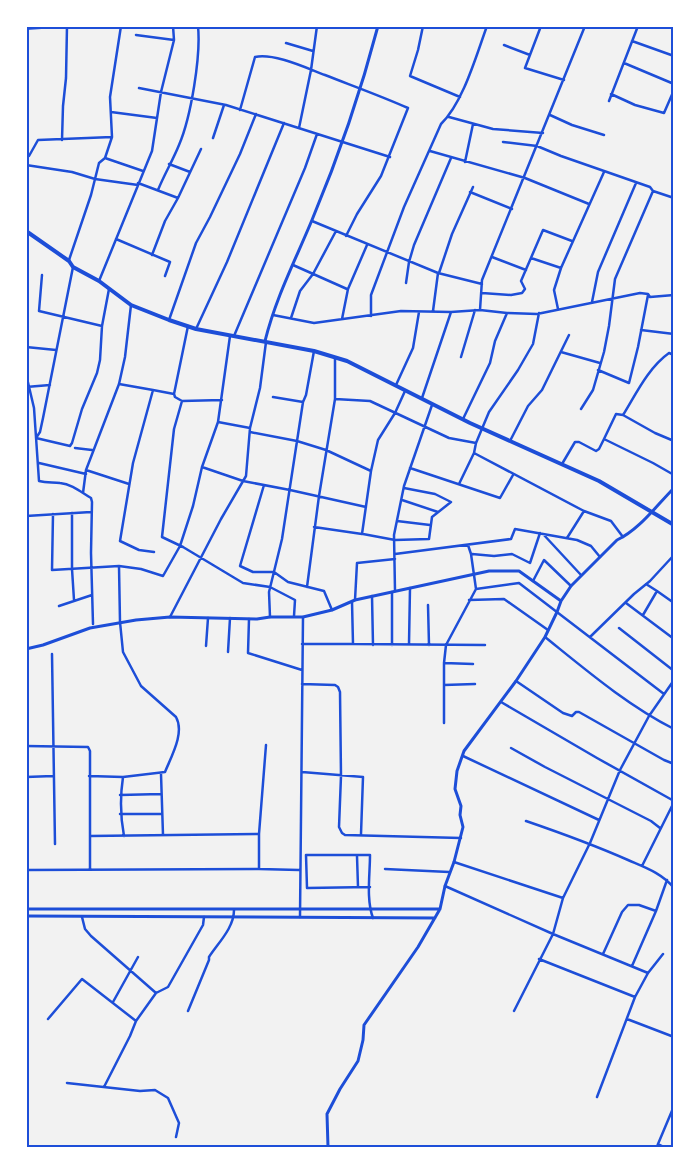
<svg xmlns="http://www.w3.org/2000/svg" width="700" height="1173" viewBox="0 0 700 1173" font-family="'PT Sans',sans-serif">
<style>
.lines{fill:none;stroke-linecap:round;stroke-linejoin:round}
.minor{stroke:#1d4ed8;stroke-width:2.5}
.tertiary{stroke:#1d4ed8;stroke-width:3}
.secondary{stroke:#1d4ed8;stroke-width:4}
.neatline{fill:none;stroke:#1d4ed8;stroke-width:2}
</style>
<rect width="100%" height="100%" fill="#f2f2f2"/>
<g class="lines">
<path class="minor" d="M423,26L418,50L410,76L460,97
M541,26L525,68L564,80
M136,35L174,40
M632,41L674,56
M286,43L313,51
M504,45L530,55
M624,63L674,84
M139,88L226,105L390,157
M611,94L635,105L664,113L674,90
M609,101L638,26
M240,110L255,57C275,53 306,68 325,75C353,86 381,96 408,108L381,176L357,214L346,236
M111,112L157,118
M550,115L572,125L604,135
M449,117L493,129L543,133
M26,124V125
M299,128L311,70L317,26
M213,138L224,105
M62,140L63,106L66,78L67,26
M503,142L537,146L561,156L650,187L653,191L674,198
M430,151L525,178L589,204
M29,156L38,140L112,137
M105,158L143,171
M465,162L473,124
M169,164L190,172
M26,165L72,172L95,179L138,185
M138,183L178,198L201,149
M158,190C164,175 173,160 179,145C191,117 201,56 198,26
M470,192L512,209
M312,221L438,273L482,284
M116,239L170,262L165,276
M152,255L165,221L178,198
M492,257L526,270
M531,258L561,268
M69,260L91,195L99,163L105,158L112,137L110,97L121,26
M293,265L347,289
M73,267L43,418L40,432L36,438L70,446L72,443L82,409L97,373L100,360L102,326L109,289
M439,273L452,234L473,187
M42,275L39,311L102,326
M99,281L152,151L161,92L174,40L173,26
M406,283L409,262L414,245L451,158
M482,293L511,295L522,293L525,289L521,281L543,230L572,241
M592,302L598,272L636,183
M558,309L554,290L561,268L604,172
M480,310L482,280L585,26
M433,311L438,273
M273,315L314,323L401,311L451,312L480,310L507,313L537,314L640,293L648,294L650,297L674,295
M371,316V295L404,207L441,124C463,103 476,56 487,26
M291,318L300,291L313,274L336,231
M342,319L348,289L367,245
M169,320L196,243L210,217L240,154L256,114
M188,326L174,394L175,397L182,401L174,429L162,537L183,547L243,583L270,587L295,600L294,616
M196,329L227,262L284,123
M641,330L674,334
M234,336L305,168L317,134
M26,347L56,350
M561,352L600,363
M674,355L669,353C648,368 636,394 623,415L655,433L674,441
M461,357L475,310
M598,370L629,383L638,347L648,295
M26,374L34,408L39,481C47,483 53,482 60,483C72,484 81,492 91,498L92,502L91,553L93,624
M119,384L153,390
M396,385L413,348L419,312
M26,387L50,385
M273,397L303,402
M422,398L451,312
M335,399L370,401L449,438L476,443
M182,401L222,400
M581,409L593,390L604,352L609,326L615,279L653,191
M623,415L616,414L604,439L653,463L674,475
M463,419L490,363L495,341L507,313
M218,422L250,428
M250,432L297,441L326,450L371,471
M510,441L528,406L542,390L569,335
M75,448L92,450
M474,453L584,511L611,521L623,537
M39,463L86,474
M562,464L575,442H579L596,451L599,449L604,439
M202,467L243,481L290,490L366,507
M410,468L500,498L513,475
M86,470L129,484
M459,484L474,453L476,443L489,412L518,370L533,344L539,313
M264,485L240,566L253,572H274L288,582L324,591L332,610
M83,493L86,470L119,384L125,357L131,305
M402,500L438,512
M72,513V569L74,600
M53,514L52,570L119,566L141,569L163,576L180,546L193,506L202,467L218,422L230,336
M26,516L91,512
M397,521L430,525
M314,527L362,534L371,471L378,440L395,413L405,391
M363,534L395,540L429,539L432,517L451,502L435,494L404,488
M543,534L581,575
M567,538L584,511
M154,552L139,550L120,541L133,463L153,390L174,394
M395,554L511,539L515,529L577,540L591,546L600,557
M472,554L494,556L512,554L530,563L540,533
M533,581L544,560L571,586
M646,584L657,591
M307,587L319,496L335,399V358
M476,589L519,583L664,694
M395,591L394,535L404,486L432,405
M392,592V645
M372,596L373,645
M355,600L357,563L395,559
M469,600L504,599L548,630
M352,602L353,644L485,645
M626,603L674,639
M428,605L429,645
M59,606L92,595
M643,615L657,591L674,603
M170,617L221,519L246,476L250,428L260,388L266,342
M270,617L269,592L282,539L303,402L306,395L314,351
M249,619L248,653L302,670
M619,628L674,671
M545,637C586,670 627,705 674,729
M590,637L634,594L650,581L674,555
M302,644H353
M409,644L410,588
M206,646L208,618
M228,652L230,618
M52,654L55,844
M444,663L473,664
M516,681L563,713L572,716L576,712H579L664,760L674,764
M302,684L335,685L338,687L340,692L341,776L339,827L342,833L345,835L461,838
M444,685L475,684
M501,702L597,758L674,801
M444,723V663L446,645L476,589L471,554L468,545
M266,745L259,834V869L299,870
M26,746L88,747L90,751V869
M511,748L545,767L651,821L660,828
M463,756L599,820
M302,772L363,777L361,834
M161,774L163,835
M89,776L123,777L165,772C171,757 185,733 176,717L141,686L123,652L120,622L119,566
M26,777L53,776
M123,777C120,797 120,815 124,836
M120,795L161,794
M120,814H162
M526,821C561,833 594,845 628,860C644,867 662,873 674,888
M90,836L259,834
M357,856L358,887
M454,862L563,898
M642,866L674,802
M385,869L449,872
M26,870L259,869
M445,886L553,934L648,973
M370,887L307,888L306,855H370C370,875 366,899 373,918
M300,917L303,617
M603,954L622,912L628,905H639L656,911
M539,959L635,997
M632,966L656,911L667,880
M156,993L168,987L203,925L204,917
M113,1002L138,957
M188,1011L209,960V957C218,943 234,928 234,910
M514,1011L553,934L563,898L590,843L620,770L649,716L674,680
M48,1019L82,979L136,1021L156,993L91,936L85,929L82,917
M627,1019L674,1037
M67,1083L140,1091L155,1090L168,1098L179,1123L176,1137
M104,1087L130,1036L136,1021
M597,1097L635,997L648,973L663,954
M658,1144L674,1106
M657,1147L658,1144L664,1147"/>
<path class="tertiary" d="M265,341C276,297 295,261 312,220C338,158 361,91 378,26
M26,649L43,645L90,628L136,620L170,617L257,619L270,617H303L332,610L355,600L489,571H519L561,601
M26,909H440
M26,916L435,918
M328,1147L327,1114L340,1089L358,1061L363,1040L364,1025L418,947L440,909L445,886L454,862L463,827L460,815L461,806L455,789L457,771L464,751L516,681L545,637L557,612L561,601L571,586L617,540C639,530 657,505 674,488"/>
<path class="secondary" d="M26,28L57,26
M26,231L69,261L73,267L99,281L131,305L169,320L196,329L314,351L347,361L470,423L599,481L674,525"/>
</g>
<rect width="700" height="1173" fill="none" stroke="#ffffff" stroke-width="55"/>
<rect x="28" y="28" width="644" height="1118" class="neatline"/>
</svg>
